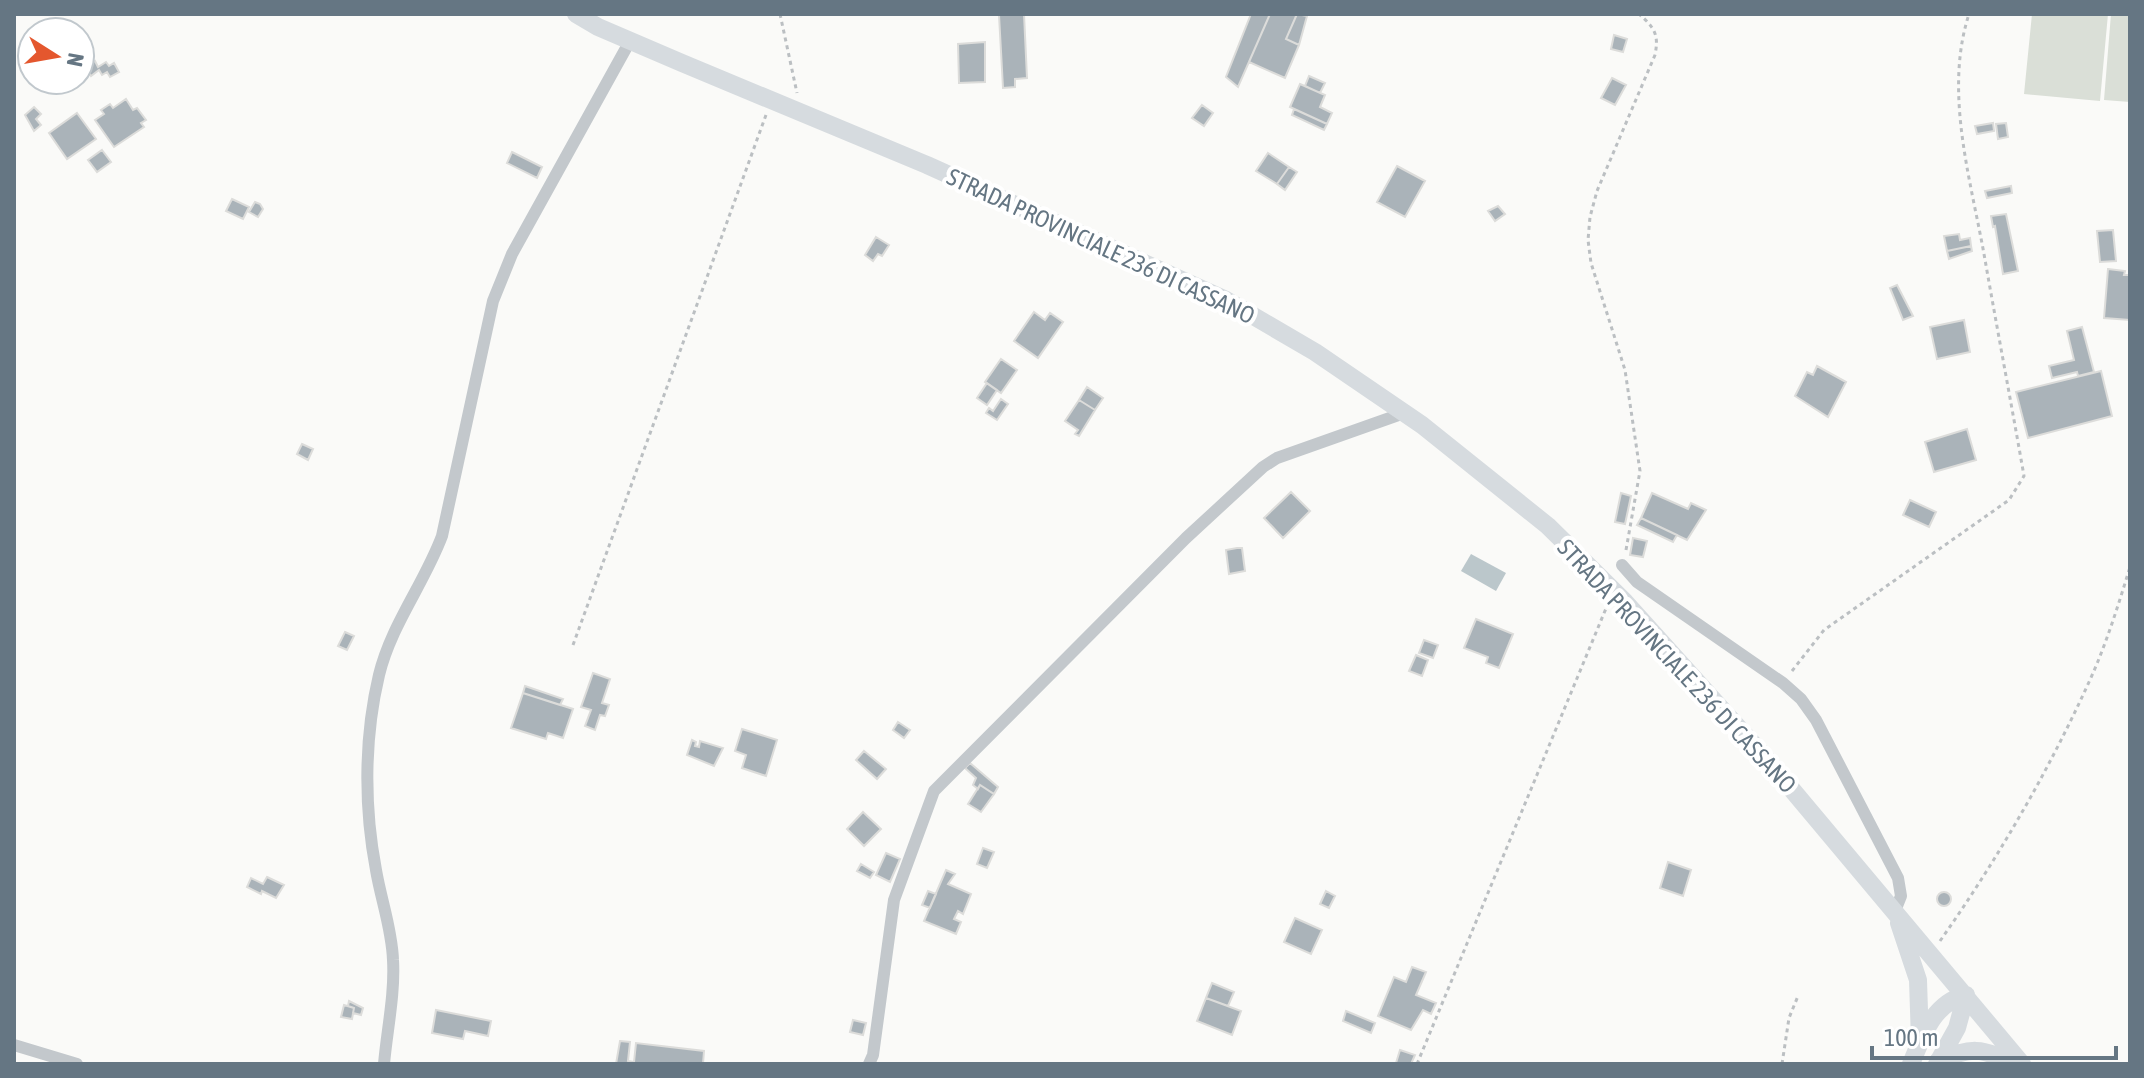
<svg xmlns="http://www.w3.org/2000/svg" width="2144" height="1078" viewBox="0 0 2144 1078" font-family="'Asap Condensed',sans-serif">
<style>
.green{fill:#dadfd7}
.water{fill:#bbc7cb}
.building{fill:#aab3b9;stroke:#dcdcda;stroke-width:2}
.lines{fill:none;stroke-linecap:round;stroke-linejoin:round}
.path{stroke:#bbbfc2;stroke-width:3;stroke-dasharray:4 4;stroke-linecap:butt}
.street{stroke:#c3c8cc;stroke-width:12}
.secondary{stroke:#d6dbdf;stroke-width:18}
.labels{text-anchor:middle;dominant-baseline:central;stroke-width:8;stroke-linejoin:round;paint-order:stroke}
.street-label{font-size:24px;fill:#657683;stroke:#fff}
</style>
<rect width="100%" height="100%" fill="#fafaf8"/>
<path class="green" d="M2032,14H2108L2100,101L2024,94Z
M2111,14H2130V102L2104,100Z"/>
<path class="water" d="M1471,554L1506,573L1496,591L1461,571Z"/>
<path class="building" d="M1024,14L1027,78L1015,79V87L1003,88L999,15Z
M1251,14H1270L1238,87L1226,77Z
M1270,14H1297L1286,39L1299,45L1285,78L1249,62Z
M1297,14L1307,16L1299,45L1286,39Z
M1614,35L1627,39L1623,52L1611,49Z
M985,42V82L959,83L958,44Z
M95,61L98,67L106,62L109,66L114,63L119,72L110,77L107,72L102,75L99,70L91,76L85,67Z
M1309,76L1325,83L1320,93L1305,86Z
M1612,78L1626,85L1615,105L1601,98Z
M1300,84L1325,95L1320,107L1332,113L1327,124L1290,107Z
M126,99L133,110L137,108L146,120L141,123L144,127L114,147L95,120L104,114L101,110L110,104L113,108Z
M1202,105L1213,113L1204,126L1192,118Z
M34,107L41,114L36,119L41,125L34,131L25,115Z
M1294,109L1327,124L1324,130L1292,115Z
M77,113L96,139L67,159L49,133Z
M1993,123L1994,131L1977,134L1975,126Z
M2006,123L2008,137L1998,139L1996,124Z
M102,150L111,162L97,172L88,160Z
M512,152L542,167L537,178L507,163Z
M1268,153L1289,167L1277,184L1256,171Z
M1397,166L1425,181L1405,217L1377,202Z
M1289,167L1297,172L1285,190L1277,184Z
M2011,186L2012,193L1987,198L1985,191Z
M232,199L249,207L243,219L226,211Z
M255,202L260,204L263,209L258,217L249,212Z
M1498,206L1505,214L1495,221L1488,211Z
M2006,214L2018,271L2003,274L1995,226L1993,227L1991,216Z
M2113,230L2116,261L2100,262L2097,231Z
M1959,234L1960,240L1970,238L1971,246L1947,251L1944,236Z
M876,237L889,245L882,256L878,254L873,261L865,255Z
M1971,246L1972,251L1949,259L1947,251Z
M2108,269L2125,271L2124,275H2130V320L2104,318Z
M1897,285L1913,316L1903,320L1890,288Z
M1034,312L1045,320L1050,313L1063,322L1038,358L1014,341Z
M1964,320L1970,352L1937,359L1930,327Z
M2082,327L2094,372L2078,376L2077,372L2052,378L2049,366L2074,360L2067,331Z
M1001,359L1017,370L1001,393L985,382Z
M1817,366L1846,382L1828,417L1795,396L1807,372L1813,375Z
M2101,371L2112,416L2028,438L2016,392Z
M987,383L997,390L987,405L977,398Z
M1087,387L1103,398L1095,410L1079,400Z
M1001,399L1008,404L997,420L986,413L989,408L993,411Z
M1079,400L1095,410L1079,436L1075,434L1078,430L1065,421Z
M1967,429L1976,460L1934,472L1925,442Z
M302,444L313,449L308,460L297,454Z
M1291,492L1310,511L1283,538L1264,518Z
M1621,493L1631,496L1625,524L1615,522Z
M1652,493L1688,509L1691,503L1706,510L1687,540L1641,518Z
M1910,500L1936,512L1929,527L1903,515Z
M1641,518L1677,535L1673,542L1637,525Z
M1633,538L1647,541L1643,557L1630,555Z
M1237,548H1242L1245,571L1229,574L1226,550Z
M1476,619L1513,634L1499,668L1486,663L1488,657L1464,648Z
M345,632L354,636L347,650L338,646Z
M1424,640L1438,645L1433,658L1419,653Z
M1416,655L1428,660L1422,676L1409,671Z
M593,673L610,679L602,703L609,705L605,716L600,715L595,730L585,726L591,710L581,707Z
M525,686L563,699L560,705L523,693Z
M523,693L573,709L563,738L548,733L546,739L511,728Z
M898,722L910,730L904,738L893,730Z
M742,729L777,740L766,776L742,768L746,755L735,751Z
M692,740L696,742L695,746L699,747L700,741L723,748L714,766L687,755Z
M864,751L886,769L877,779L856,760Z
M970,763L998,787L994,794L980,785L978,789L973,785L976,778L965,768Z
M980,785L994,794L981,812L968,804Z
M863,812L881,829L864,846L847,829Z
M983,848L994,852L987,868L977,864Z
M886,853L900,859L890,882L876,875Z
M1668,862L1691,870L1683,896L1660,888Z
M861,864L874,872L870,878L857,871Z
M946,870L955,874L948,884L971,894L963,914L958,911L954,919L961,922L956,934L924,921Z
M267,877L284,885L276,898L262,891L261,894L247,887L251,878L263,884Z
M928,891L936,894L930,908L922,905Z
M1326,891L1335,896L1329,908L1320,904Z
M1937 899a7 7 0 1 1 14 0a7 7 0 1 1-14 0Z
M1295,918L1322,930L1311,954L1284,942Z
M1412,967L1426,972L1416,995L1436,1003L1431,1014L1423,1010L1411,1030L1378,1016L1394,977L1406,982Z
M1212,983L1234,992L1228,1006L1206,998Z
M1206,998L1241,1011L1232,1035L1197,1021Z
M349,1001L363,1008L361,1015L353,1013L354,1008L348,1006Z
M344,1005L354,1008L352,1019L341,1017Z
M436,1010L491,1021L488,1036L465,1031L463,1039L432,1033Z
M1346,1011L1375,1023L1371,1033L1343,1021Z
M853,1020L866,1023L863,1035L850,1032Z
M620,1041L630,1042L628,1061L634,1062L636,1043L704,1051L703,1064H616Z
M1400,1050L1415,1055L1411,1064L1396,1063Z"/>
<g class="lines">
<path class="path" d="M780,14L797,93
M1626,550L1640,471L1625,370L1591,263L1588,240L1590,217L1597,191L1655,55C1659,35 1655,28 1639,14
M573,645L766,115
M1792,671L1824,630L2009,500L2024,476C2011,402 1997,328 1984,254C1970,177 1944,91 1969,14
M1940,941C1997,860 2048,772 2089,682C2106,645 2118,606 2130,567
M1417,1064L1607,606
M1782,1064L1789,1018L1798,996"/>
<path class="street" d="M1622,565L1637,582L1783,683L1801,699L1816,720L1898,878L1901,896L1895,911
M14,1045L77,1064
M384,1064C387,1030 395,994 393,960C392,929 381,900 376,870C364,807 364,738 379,675C391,625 424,584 442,536L493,301L512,254L630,41
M869,1064L873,1055L894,900L934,791L1186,538L1263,467L1277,458L1404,413"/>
<path class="secondary" d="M576,14L598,27L682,63L927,165L1226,300L1315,352L1422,425L1548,526L1625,602L1763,755L2022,1064
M1899,923L1918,980L1920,1041
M1938,1061C1972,1047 1981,1047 2014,1064
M1911,1064C1923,1035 1933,1003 1966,995
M1937,1064L1957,1028L1966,995"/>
</g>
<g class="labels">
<g class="street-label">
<text transform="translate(1101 246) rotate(25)">STRADA PROVINCIALE 236 DI CASSANO</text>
<text transform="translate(1677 666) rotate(47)">STRADA PROVINCIALE 236 DI CASSANO</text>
</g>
</g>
<rect width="2144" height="1078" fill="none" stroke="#657683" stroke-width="32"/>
<g transform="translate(56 56) rotate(101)"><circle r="38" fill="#ffffff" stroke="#c1c8cd" stroke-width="2"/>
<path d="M0-6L14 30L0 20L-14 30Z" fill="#e4572e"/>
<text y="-12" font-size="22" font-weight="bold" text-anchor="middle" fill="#657683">N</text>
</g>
<path d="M1872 1046v12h244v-12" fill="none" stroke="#657683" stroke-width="4"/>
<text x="1884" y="1046" font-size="24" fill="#657683" stroke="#ffffff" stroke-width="6" paint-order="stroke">100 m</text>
</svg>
